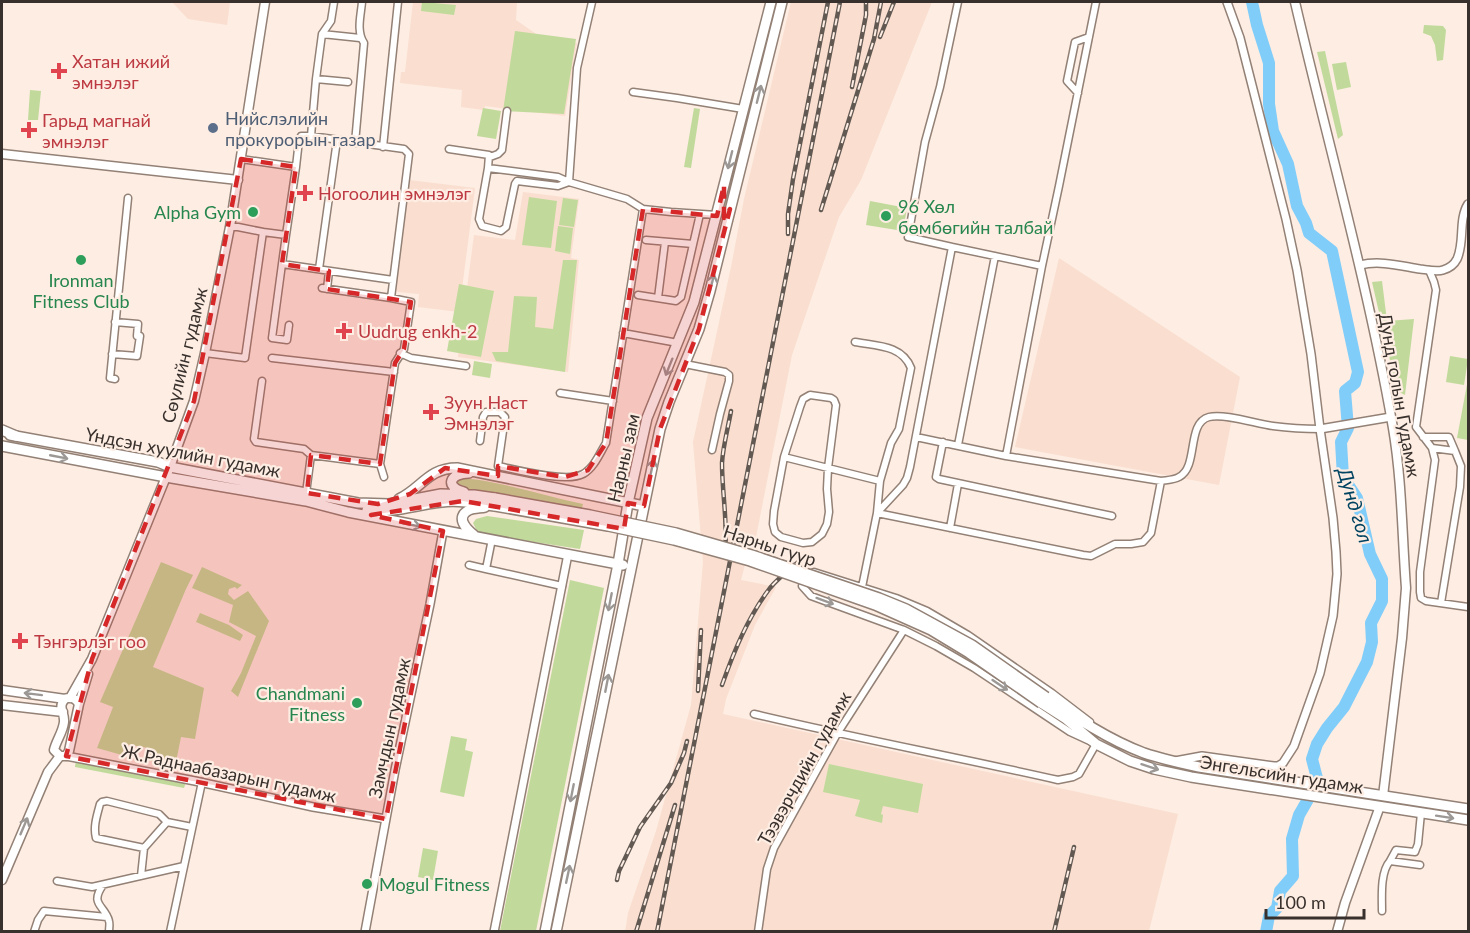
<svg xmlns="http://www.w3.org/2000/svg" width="1470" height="933" viewBox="0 0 1470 933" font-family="Lato,sans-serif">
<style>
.built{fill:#fadecf}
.green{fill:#c1da9b}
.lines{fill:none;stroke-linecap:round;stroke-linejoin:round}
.river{stroke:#81cdf9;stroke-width:12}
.minor-casing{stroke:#938176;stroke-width:9}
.tertiary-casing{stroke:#938176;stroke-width:10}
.secondary-casing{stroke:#938176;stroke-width:11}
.primary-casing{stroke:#938176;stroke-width:12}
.trunk-casing{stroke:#938176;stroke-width:12}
.minor{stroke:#fff;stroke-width:6}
.tertiary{stroke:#fff;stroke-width:7}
.secondary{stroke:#fff;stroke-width:8}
.primary{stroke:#fff;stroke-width:9}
.trunk{stroke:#fff;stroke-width:9}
.rail-casing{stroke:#625953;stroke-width:4.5}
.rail{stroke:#fdede3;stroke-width:2;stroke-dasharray:7;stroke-linecap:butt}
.primary-bridge-casing{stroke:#938176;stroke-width:12;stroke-linecap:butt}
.primary-bridge{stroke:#fff;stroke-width:9}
.oneway{stroke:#9c9896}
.marked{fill:#d62828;fill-opacity:0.2;stroke:#d62828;stroke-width:4.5;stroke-dasharray:12 8;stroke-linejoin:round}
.health-dot{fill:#e0444e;stroke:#fdede3;stroke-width:2}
.service-dot{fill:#5c6f8a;stroke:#fdede3;stroke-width:2}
.leisure-dot{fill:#2e9e5b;stroke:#fdede3;stroke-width:2}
.labels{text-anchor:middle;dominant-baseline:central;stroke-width:4.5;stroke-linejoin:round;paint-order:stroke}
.health-label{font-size:18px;fill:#be3a42;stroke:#fdede3;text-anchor:start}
.service-label{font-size:18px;fill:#4e5e75;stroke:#fdede3;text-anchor:start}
.leisure-label{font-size:18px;fill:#27864d;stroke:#fdede3;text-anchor:start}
.street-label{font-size:18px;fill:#38302c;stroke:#fdede3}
.water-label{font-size:20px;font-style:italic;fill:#014461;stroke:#fdede3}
</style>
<rect width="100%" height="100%" fill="#fdede3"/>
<path class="built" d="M172,2H230L227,25L188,19Z
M413,2H517L516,20L542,38L577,43L565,116L485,106L484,110L461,107L462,90L400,83L401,72H405Z
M791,2H932L861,180L839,217L792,355L755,542L750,545L741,580L776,587L755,625L726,699L723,714L1178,814L1149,931L625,932L628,913L656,831L691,705L703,562L693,442L731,267L744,199Z
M409,180L475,188L459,312L418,307L419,294L398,292L395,289Z
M523,192L579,199L571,258L579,260L568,372L458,357L474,235L515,240Z
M1059,258L1240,377L1219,485L1015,447Z"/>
<path class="green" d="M422,2L456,5L454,15L421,11Z
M1424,25L1443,26L1446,30L1443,60L1437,61L1435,45L1431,36L1423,33Z
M515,31L576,39L564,114L503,111Z
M1325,51L1343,135L1338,139L1317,52Z
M1346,62L1351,87L1337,90L1332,64Z
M30,90L41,91L38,120H28Z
M483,108L501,111L496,139L477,136Z
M694,108L700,109L691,168L684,167Z
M529,197L557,201L551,248L522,245Z
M563,198L578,200L574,227L559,225Z
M870,201L907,208L903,231L866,225Z
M558,226L573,228L570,254L555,251Z
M563,260H577L565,372L496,361L492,352H508L514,296L537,297L535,327L553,329Z
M1382,281L1387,321L1414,319L1405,395L1397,391L1372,282Z
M459,284L494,291L481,357L447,351Z
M1450,356L1468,359L1464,385L1446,382Z
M474,361L492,364L490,378L472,375Z
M1468,379V440L1457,438Z
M462,479C473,478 484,481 495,483C525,489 553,498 583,504L581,512L466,492L457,485V482Z
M487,516L584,530L580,549L482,534L476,529L473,523L476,519Z
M161,562L193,575L186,589L153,667L204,688L195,739L181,737L175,767L147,760L148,748L125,744L122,755L97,748L113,707L100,702Z
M202,567L242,585L237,589L235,587L229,589L228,594L234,600L248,591L269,621L238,697L231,691L241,673L256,636L229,622L233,605L192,588Z
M570,580L604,588L536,931H500Z
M200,613L229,625L243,635L240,641L196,622Z
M451,736L467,739L465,750L473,752L464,797L440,792Z
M76,759L186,782L184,788L75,767Z
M829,764L923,784L918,813L883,806L881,814L883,815L882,823L855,816L860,800L823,792Z
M423,848L438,851L433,880L418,877Z"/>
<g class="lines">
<path class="river" d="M1252,2L1257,25L1269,63V104L1273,131L1288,164L1297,206L1306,223L1309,233L1332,251L1358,372L1355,383L1345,391L1348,428L1341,442L1343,477L1357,498L1370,554L1382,579V601L1371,623L1372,642L1367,662L1344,707L1327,728L1317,744L1312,759L1318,782L1299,815L1292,839L1293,876L1280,891L1277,908L1269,916L1266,932"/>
<defs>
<path id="minor" d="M322,34L360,38
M316,79L348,82
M633,92L677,98L743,109
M1078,93L1067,81L1075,42L1089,37
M311,136L316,79L322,34L331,21L334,2
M355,143L364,43C356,31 361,15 362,2
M383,147L398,2
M449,149L489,155L488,168L479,219L482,226L501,231L506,227L515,184L517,181L558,186L569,182
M490,157L498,154L502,150L507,111
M296,167L299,140L301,136H311L404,149L409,154L391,298L411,302L404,349L395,363L380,464L384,477
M488,168L558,177L569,182L627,199L643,209L671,212L717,215
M569,182L577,68L592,2
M230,227H238L263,232
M286,235L282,264L393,280
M646,240L693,244
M952,247L908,237L925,142L940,87L958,2
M282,264L272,338L287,340L289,325
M319,269L337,140
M1429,270L1434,282L1436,290L1416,427L1432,448L1435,460L1420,572V592L1421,598L1426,601L1468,607
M322,288L391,298
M327,289L329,271
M638,295L676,301L681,297L700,214
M658,298L665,242
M623,333L678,343
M855,342C877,346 902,345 911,368L899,429L891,443L880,481L877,513L1083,555L1091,556L1115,544H1131L1143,542L1151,533L1161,481
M205,353L245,358L263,232L286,235L296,167L241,159
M400,353L411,358L466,366
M112,354L137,356L140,336H137L138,324L115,322
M272,358L394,372
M685,364L725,372L729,375V381L720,414L712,450
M115,379L110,378L128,198
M262,381L254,439L256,442L304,449L311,455L380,464
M560,393L613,401
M810,395L831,398L834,400L836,405L828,468L827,489L829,512L827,524L822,534L812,542L803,543L781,537L775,532L773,524L774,511L784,457L800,407L803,399Z
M916,437L1006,456L1161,481C1167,480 1174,480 1179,477C1199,467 1186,423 1209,417C1224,413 1257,424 1273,426C1288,428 1305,429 1320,429
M1423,437H1449L1455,451
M480,441L483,417L486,412H500L505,417L498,466C517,470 567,483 583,474C594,468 600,453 606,443L643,209
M943,442L936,477L939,479L1112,516
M958,445L995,256
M1432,448L1455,451L1461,466L1460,487L1441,603
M1006,456L1042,266
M784,457L880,481
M306,493L311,455
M950,528L958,484
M491,544L486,569L562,586
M469,565L486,569
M862,587L877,513L903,485L907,478L910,467L952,247L1042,266L1059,186L1096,2
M754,714C855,738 956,757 1058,780L1073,777L1079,774L1096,744L1070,732L974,668L936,646L904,630L811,596L802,586L805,576L814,572L896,598L927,611L968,635L1052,693L1090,722
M167,822L144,848L96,838C93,827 97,815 100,804L102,802L107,801L159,814L167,822L192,827
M1390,861L1396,850L1415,852L1418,844L1421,813
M141,876L144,848
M57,881L92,887L184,866
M103,885C89,905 105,905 109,921C110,923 109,929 109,932
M1382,911C1382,897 1380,872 1390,861L1420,865
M34,932L38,920L44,911L107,917
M170,932L202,782
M758,932L767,869L774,848L837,734L904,630"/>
<path id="tertiary" d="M1360,265C1380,260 1401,266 1420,269C1428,270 1437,272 1443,270C1450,268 1454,265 1457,259C1465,242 1458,220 1468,204
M1320,429L1391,417
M66,756L195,781L313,807L386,819
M1175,761L1202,756L1274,766H1278L1283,763L1294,746L1320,673L1333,616L1337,574L1336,552L1333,518L1320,429L1311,354L1297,270L1286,219L1240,38L1227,2
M365,932L395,770L430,604L443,531
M494,932L568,554"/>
<path id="secondary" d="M1295,2C1328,144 1368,284 1393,428C1402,481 1402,535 1406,588L1402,638L1383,796
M2,154L238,180
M2,690L65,699C71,696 76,699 79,704L69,751L66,756H60
M70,698L92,659L170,467L194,401L205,353L230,227L265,2
M79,704L88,674
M2,705L63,712
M60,756L54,750C56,741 63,732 64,722C65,712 57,707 65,699
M2,880L48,772L60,756
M1337,932L1345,903L1380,806"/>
<path id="primary" d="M10,435L158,462L170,467L358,503L389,504L441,494L474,495L495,498
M2,446L166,477L306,501L348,512L623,565
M464,492C444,487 450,473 469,473
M399,499C422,488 428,468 457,468L644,506
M367,510C396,513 414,505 442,502C460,499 478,504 495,506
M474,535C466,529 455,517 469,510C473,508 480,508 485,507
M1046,697C1076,718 1109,740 1144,753C1162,759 1180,763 1199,767L1468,809
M1041,703L1066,719L1096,744L1130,761L1154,769L1191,777L1468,820
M545,932L618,564L628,503L647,418L694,302L771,2
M556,932L660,429L669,402L699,329L710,291L782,2"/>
<path id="trunk" d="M2,430L16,436"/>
</defs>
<use href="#minor" class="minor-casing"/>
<use href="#tertiary" class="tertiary-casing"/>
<use href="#secondary" class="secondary-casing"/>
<use href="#primary" class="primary-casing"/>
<use href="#trunk" class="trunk-casing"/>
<use href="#minor" class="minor"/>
<use href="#tertiary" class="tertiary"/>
<use href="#secondary" class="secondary"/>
<use href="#primary" class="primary"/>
<use href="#trunk" class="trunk"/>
<defs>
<path id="rail" d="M880,37L894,2
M852,87L866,15V2
M821,210L874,39L881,2
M788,234V214L793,179L828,2
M725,553C728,523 722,493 722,463C723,446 728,428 731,411
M722,685C734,651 748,617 770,588C779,577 791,568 802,559
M698,691L701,630
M617,880L619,871L640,827L671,783L684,753L687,741
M636,932L675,805
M657,932L840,2
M1054,932L1074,847"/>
</defs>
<use href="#rail" class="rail-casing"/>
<use href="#rail" class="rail"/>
<defs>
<path id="primary-bridge" d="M495,498L590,515L676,533L752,555L879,598L906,609L972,645L1046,697
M495,506L608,526L674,540L750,561L875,605L931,630L969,653L1041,703"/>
</defs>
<use href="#primary-bridge" class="primary-bridge-casing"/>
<use href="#primary-bridge" class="primary-bridge"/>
</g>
<defs><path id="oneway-shaft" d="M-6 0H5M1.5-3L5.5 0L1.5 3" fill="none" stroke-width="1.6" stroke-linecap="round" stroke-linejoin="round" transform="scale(1.5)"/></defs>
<g class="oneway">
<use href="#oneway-shaft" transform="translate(759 94) rotate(-76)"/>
<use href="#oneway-shaft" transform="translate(730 160) rotate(104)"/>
<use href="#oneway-shaft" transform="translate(712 283) rotate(-76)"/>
<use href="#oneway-shaft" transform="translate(669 367) rotate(112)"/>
<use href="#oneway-shaft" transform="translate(59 457) rotate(11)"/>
<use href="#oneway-shaft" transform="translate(652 468) rotate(-78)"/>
<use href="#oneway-shaft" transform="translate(412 525) rotate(11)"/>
<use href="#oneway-shaft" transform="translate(825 601) rotate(20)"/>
<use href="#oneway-shaft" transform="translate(610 602) rotate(101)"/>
<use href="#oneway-shaft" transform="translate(607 683) rotate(-79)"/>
<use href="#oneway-shaft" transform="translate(1000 685) rotate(34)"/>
<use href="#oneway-shaft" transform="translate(33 694) rotate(-173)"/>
<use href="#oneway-shaft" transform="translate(1150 767) rotate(18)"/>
<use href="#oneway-shaft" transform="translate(572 793) rotate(101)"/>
<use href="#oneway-shaft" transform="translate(1445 817) rotate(9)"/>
<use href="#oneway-shaft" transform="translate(24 826) rotate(-67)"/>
<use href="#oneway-shaft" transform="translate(568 874) rotate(-78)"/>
</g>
<path class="marked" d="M241,159L296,167L282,264L329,271L327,289L411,302L404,349L395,363L380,464L311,455L307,493L378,504L410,494L445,468L498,476V466L565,477L588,470L606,443L643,209L717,216L724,185V218L730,209L699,329L660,429L644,506L628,503L624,529L463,501L371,515L443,531L386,819L66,756L92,659L194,401Z"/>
<g class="health-dot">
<path d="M56 62h6v6h6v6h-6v6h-6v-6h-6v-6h6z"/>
<path d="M26 121h6v6h6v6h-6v6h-6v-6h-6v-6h6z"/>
<path d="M302 184h6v6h6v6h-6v6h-6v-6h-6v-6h6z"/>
<path d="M341 322h6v6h6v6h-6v6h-6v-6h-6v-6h6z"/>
<path d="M428 403h6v6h6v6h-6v6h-6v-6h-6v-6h6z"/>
<path d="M17 632h6v6h6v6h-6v6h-6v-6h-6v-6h6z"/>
</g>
<circle class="service-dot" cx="213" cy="128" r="6"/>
<g class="leisure-dot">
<circle cx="253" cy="212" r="6"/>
<circle cx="886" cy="216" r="6"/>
<circle cx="81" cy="260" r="6"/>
<circle cx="357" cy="703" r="6"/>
<circle cx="367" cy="884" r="6"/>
</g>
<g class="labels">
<g class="health-label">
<text x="72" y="61">Хатан ижий<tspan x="72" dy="21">эмнэлэг</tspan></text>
<text x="42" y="120">Гарьд магнай<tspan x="42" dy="21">эмнэлэг</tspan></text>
<text x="318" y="193">Ногоолин эмнэлэг</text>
<text x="358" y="331">Uudrug enkh-2</text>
<text x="444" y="402">Зуун Наст<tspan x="444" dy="21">Эмнэлэг</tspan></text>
<text x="34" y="641">Тэнгэрлэг гоо</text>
</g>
<g class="service-label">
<text x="225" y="118">Нийслэлийн<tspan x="225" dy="21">прокурорын газар</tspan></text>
</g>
<g class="leisure-label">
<text x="898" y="206">96 Хөл<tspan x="898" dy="21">бөмбөгийн талбай</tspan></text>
<text x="241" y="212" text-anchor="end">Alpha Gym</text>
<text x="81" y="280" text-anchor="middle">Ironman<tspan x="81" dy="21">Fitness Club</tspan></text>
<text x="345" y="693" text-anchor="end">Chandmani<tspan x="345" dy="21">Fitness</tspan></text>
<text x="379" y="884">Mogul Fitness</text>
</g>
<g class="street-label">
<text transform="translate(184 355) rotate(-76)">Сөүлийн гудамж</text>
<text transform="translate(1400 395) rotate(80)">Дунд голын Гудамж</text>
<text transform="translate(183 452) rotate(11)">Үндсэн хуулийн гудамж</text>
<text transform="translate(623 458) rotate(-77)">Нарны зам</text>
<text transform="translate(770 545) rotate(18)">Нарны гүүр</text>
<text transform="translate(389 728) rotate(-78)">Замчдын гудамж</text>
<text transform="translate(804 768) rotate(-61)">Тээвэрчдийн гудамж</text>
<text transform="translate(229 773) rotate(12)">Ж.Раднаабазарын гудамж</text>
<text transform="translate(1282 774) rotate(9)">Энгельсийн гудамж</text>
</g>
<g class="water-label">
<text transform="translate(1356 505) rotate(73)">Дунд гол</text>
</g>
</g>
<rect width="1470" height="933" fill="none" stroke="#38302c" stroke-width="6"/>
<path d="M1266 909v9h98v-9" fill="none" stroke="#38302c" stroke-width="3"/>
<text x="1275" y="909" font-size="18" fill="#38302c" stroke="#fdede3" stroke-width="4.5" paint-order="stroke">100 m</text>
</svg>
